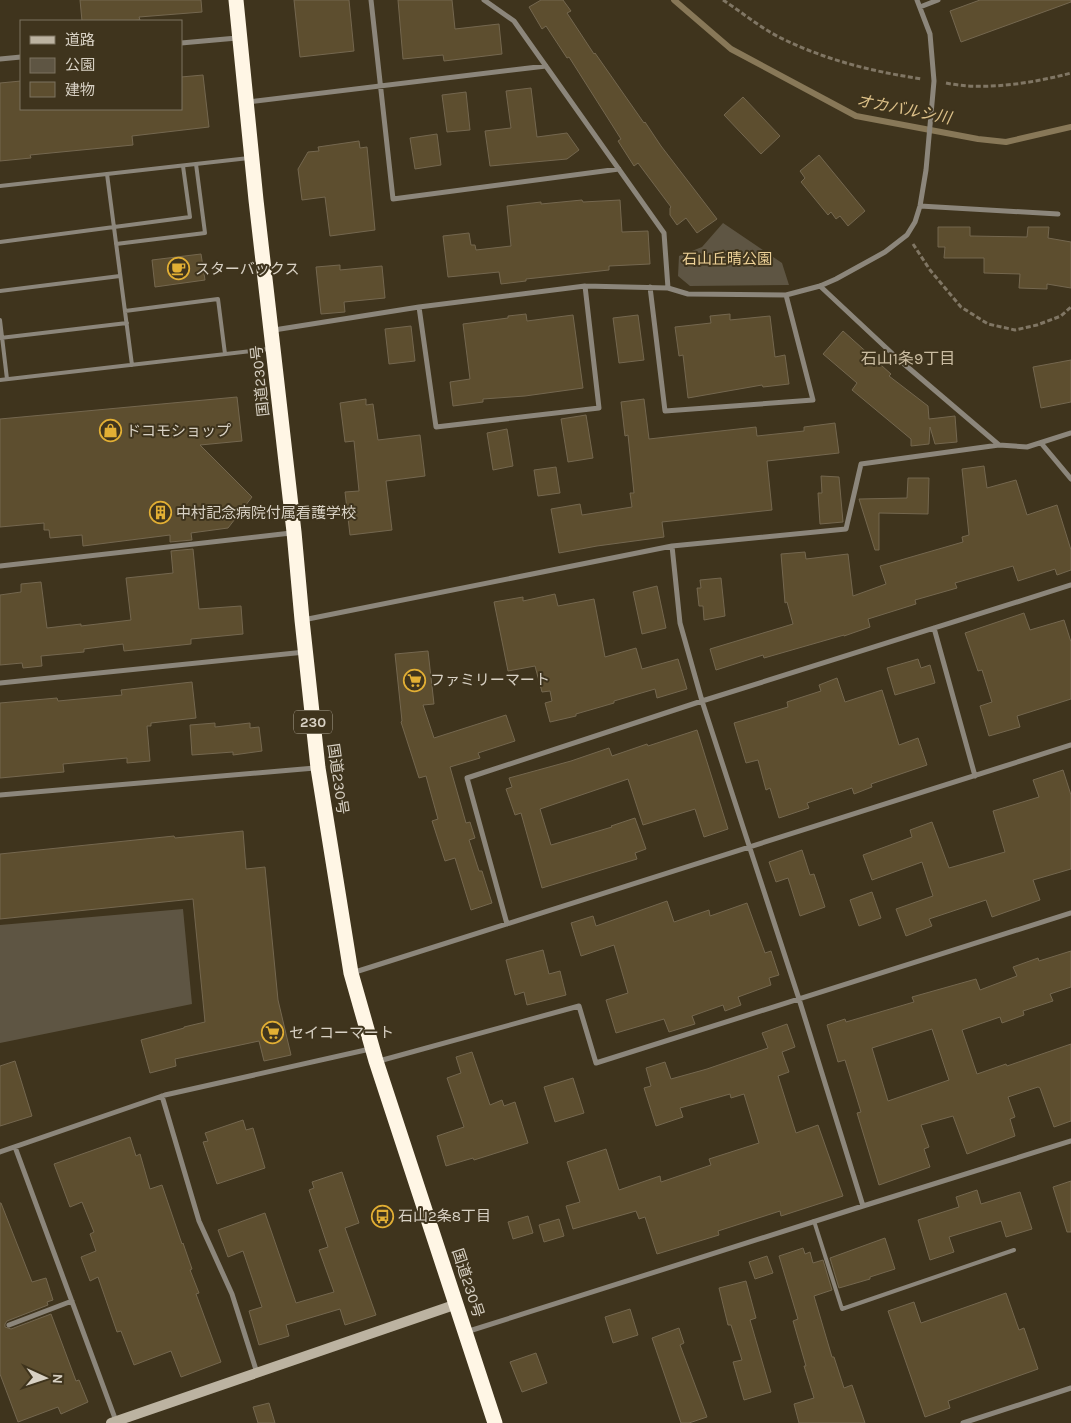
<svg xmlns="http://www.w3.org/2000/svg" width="1071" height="1423" viewBox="0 0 1071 1423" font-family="Karla,'Noto Sans JP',sans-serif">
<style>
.green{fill:#5e5543}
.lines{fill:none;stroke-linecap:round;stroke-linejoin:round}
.stream{stroke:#887858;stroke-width:6}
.building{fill:#5d4e2f;stroke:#74674f;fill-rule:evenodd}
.path{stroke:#807664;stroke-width:3;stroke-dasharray:5 2.5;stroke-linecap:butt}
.lane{stroke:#8c867b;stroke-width:4}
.street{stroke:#8c867b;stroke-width:5}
.secondary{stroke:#bcb3a1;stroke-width:10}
.highway{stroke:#fff6e5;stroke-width:15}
.labels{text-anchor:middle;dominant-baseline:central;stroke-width:4;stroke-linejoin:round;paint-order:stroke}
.shield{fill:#3f341d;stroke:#aaa292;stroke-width:1}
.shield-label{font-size:14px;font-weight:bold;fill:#d8d1c4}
.park-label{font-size:15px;fill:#edd197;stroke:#3f341d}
.poi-label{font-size:15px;fill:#d8d1c4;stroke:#3f341d;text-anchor:start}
.street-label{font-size:15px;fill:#d8d1c4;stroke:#3f341d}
.water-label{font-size:16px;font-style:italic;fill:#ddc189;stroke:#3f341d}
.neighbourhood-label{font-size:16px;fill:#cbbda2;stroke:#3f341d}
</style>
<rect width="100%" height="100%" fill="#3f341d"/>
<path class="green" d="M723,223L782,263L789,285L690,286L678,276L679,256L702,247Z
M183,909L192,1004L0,1043V925Z"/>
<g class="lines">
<path class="stream" d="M674,0L731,49L856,116L978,139L1006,142L1071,127"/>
</g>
<path class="building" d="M80,0H201L202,12L139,17L140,20L129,21H82Z
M294,0H349L354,51L300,57Z
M398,0H452L455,29L499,24L502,54L444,61L443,55L403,59Z
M541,0H563L571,11L567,13L594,54L595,53L644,123L645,122L661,146L717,219L697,233L686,218L677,225L670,215V208L671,207L638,163L634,166L618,141L621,139L569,57L567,58L546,26L542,29L529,7Z
M980,0H1071V2L961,42L950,11Z
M203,75L209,127L132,136L133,145L30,155L31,158L0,161V83L21,81V109H181V77Z
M531,88L537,137L567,133L579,150L567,159L490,166L485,131L511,128L506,91Z
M466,92L470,130L447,132L442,95Z
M743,97L780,136L761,154L724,115Z
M437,134L441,165L415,169L410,138Z
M359,141L360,148L367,147L375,230L330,236L325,197L302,200L298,169L308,152L319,151L318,147Z
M819,155L865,211L848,226L840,216L836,219L831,212L828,215L801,182L805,178L800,171Z
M582,200L583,202L620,200L622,232L648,231L650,264L609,266V270L526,279V281L501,284L499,272L448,277L443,236L469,233L471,245H475L476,250L511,246L507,206L541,202V204Z
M938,227H970V236L1027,237L1028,227H1049L1048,238L1071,242V288L1047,284V289L1019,288L1020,274L984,273V258H944L945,247H938Z
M201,254L205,280L155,287L152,260Z
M340,265V270L382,266L385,298L344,302L345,312L321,314L316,267Z
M526,314L527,321L573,315L583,388L525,396L483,399V402L453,406L450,382L470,379L463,324L508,318V316Z
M730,314V320L770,316L775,357L785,355L789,384L763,387L762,385L688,398L683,355L679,356L675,327L711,323L710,316Z
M638,315L644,360L619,363L613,318Z
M411,326L415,361L389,364L385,329Z
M843,331L891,374L889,376L928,406L929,419L955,416L957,442L935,444L930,427L929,444L911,446V439L852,390L857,383L823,354Z
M1071,360V402L1041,408L1033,367Z
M237,397L242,441L200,445L252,497L228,528L191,533L192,540L170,542V535L83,546L82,535L50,538L49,530H44V523L0,527V419Z
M366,399V405L373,404L378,440L420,435L425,476L386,481L392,530L350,535L345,492L359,491L354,441L345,442L340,403Z
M644,399L649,439L756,427L757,436L804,431V427L835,423L839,453L767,461L772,510L662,522L664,537L597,546L559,553L551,509L580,504L582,515L632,507L630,493H634L628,435L625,436L621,402Z
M586,415L593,458L568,462L561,419Z
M507,429L513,466L493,470L487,433Z
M984,466L987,488L1016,480L1027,515L1057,505L1071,550V570L1057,575L1055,569L1018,581L1013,566L955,583L957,588L915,600L916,604L868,619L870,627L844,636V635L764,658L763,655L716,670L710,649L793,624L787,602L785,603L781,554L805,552L806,559L848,554L853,596L886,584L880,566L963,542L962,537L969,535L962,469Z
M556,467L560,493L538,496L534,470Z
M821,476L839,477L843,522L820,524L818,493H822Z
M908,478H929L928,514L879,513V550H875L859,499L907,498Z
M193,549L199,609L241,606L243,634L191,639V644L124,651L123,644L84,649V652L41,656L42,666L23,668L22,663L0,665V595L21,592V584L41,582L47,628L81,624V626L131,620L126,578L173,573L171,551Z
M721,578L725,616L704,620L703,606H699L697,588H701L700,580Z
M657,586L666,628L642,634L633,592Z
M555,594L558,606L594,599L605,657L636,648L642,669L678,659L687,689L657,698L655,689L614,701V703L576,714V716L550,722L545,703L552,701L550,691L542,692L535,666L508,671L494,602L523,597V601Z
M1024,613L1030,630L1064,620L1071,642V699L1017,716L1020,727L989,736L980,706L992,702L982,670L978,671L965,633Z
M428,651L434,704L423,705L434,738L506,715L515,741L478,753L480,758L450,767L466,823L470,822L475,838L469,840L479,871H482L492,903L471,910L455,858L445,861L432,821L438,819L426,776L419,778L401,722L402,721L395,654Z
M918,659L921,668L930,665L935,683L895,695L887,668Z
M837,678L845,702L882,690L899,745L918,738L927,765L871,784L872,787L854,794L852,788L807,803L809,808L779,818L770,788L766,790L758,760L746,763L734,723L788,707L787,702L821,691L819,685Z
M192,682L196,718L151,723V726H147L150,761L127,763V758L63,764L64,772L0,778V703L57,698L58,701L122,695L121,690Z
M215,723V727L250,723V728L259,727L262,751L233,755V752L192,755L190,725Z
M697,730L728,829L704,837L695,809L643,825L628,779L540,809L551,845L612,827L611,826L635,818L646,849L635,853L637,859L542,888L521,813L515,815L506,789L512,787L509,778L571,761L609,748L612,756L647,744L648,746Z
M1063,770L1071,795V869L1033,880L1040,900L992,917L986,900L929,919L932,926L906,936L896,909L933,896L922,862L872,880L863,855L912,837L910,830L932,822L949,868L1005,852L993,811L1039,797L1033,780Z
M243,831L246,869L265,867L278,1000L291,1055L264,1061L259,1041L175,1059L176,1066L150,1073L141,1040L184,1028V1027L205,1022L193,899L0,919V854L174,836L175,838Z
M802,850L810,875L814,874L825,907L800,916L788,878L776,882L769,862Z
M872,892L881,918L859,926L850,900Z
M667,901L674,922L709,910L710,916L747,903L765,953L771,951L779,975L769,978L771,985L738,997L741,1005L725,1011L723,1005L692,1016L695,1024L669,1032L664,1019L616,1033L606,1000L628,993L614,945L581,956L571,923L593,916L596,926Z
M543,950L549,974L560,971L566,995L527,1005L524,992L515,995L506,960Z
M1071,951V987L1050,994L1053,1001L1023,1011L1024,1015L1002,1023L1000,1017L962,1030L977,1074L1006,1064L1007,1066L1071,1044V1121L1054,1127L1040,1088L1038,1087L1008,1097L1015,1117L1010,1119L1015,1136L967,1154L953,1116L921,1125L929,1147L924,1149L930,1167L879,1185L857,1113L861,1112L845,1060L838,1062L827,1025L845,1019L846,1022L914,1002L912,997L976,979L980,990L1017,976L1013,967L1038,958L1039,961ZM932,1029L949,1080L888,1101L872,1048Z
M787,1024L795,1047L782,1052L789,1072L778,1076L796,1133L818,1125L843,1196L781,1216L780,1211L718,1231L719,1235L657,1254L645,1217L639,1219L636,1211L573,1229L566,1206L580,1202L567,1162L606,1149L619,1190L660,1176L661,1182L711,1165L709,1159L759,1143L744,1094L731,1098L730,1094L680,1108L683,1117L656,1126L644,1088L651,1086L646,1068L665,1062L671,1079L707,1069L768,1048L762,1033Z
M472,1052L490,1105L502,1100L504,1106L515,1102L528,1143L474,1160L473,1158L446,1166L437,1136L464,1127L447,1078L461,1073L456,1057Z
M15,1061L32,1116L0,1126V1066Z
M573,1078L584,1113L555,1122L544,1087Z
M243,1120L246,1130L253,1128L265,1168L217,1184L203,1142L208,1141L205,1133Z
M130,1137L136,1156L140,1154L150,1189L162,1185L182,1244L183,1243L192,1269L190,1270L199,1293L196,1294L221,1362L181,1377L171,1351L134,1365L121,1331L117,1332L98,1277L90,1281L81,1257L96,1251L90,1234L94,1232L82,1202L70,1207L54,1164Z
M342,1172L359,1223L345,1228L376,1315L345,1325L340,1309L286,1325L289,1336L259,1345L249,1311L262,1307L243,1251L228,1257L218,1230L265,1213L296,1303L334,1292L319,1250L328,1247L309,1190L314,1188L312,1182Z
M1071,1181V1232H1067L1053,1187Z
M977,1190L981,1204L1020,1192L1032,1229L1006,1237L1001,1221L949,1237L954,1252L930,1260L918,1220L959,1207L956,1197Z
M0,1203H1L32,1282L46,1278L53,1300L47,1302L48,1305L7,1321L5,1324V1327L11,1329L51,1314L76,1381L79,1380L88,1402L61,1414L58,1407L18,1422L0,1374Z
M528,1216L533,1233L513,1239L508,1222Z
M559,1219L564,1236L544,1242L539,1225Z
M885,1238L895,1269L870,1277V1279L839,1288L830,1258Z
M803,1248L805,1254L810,1252L813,1263L823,1260L832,1290L814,1296L832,1357H834L844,1388L852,1385L865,1423H799L794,1404L814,1398L804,1366H806L793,1321L798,1319L779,1256Z
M767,1256L773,1273L755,1279L749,1262Z
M746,1281L756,1318L750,1320L771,1392L744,1400L733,1362L742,1360L731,1325H728L719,1288Z
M1006,1293L1019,1330L1024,1328L1038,1369L948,1401L950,1408L925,1417L888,1311L914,1302L921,1323Z
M630,1309L638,1335L613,1343L605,1317Z
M679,1328L684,1343L680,1345L707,1417L689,1423H681L652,1338Z
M536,1353L547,1383L522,1392L510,1362Z
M269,1403L275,1423H258L253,1407Z"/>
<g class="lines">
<path class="path" d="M723,0C743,13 763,30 785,40C829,61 875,72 922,79
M946,83C984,91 1034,83 1071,73
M913,244L930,270L961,307L988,324L1015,330L1037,325L1061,316L1071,307"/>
<path class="lane" d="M107,174L132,365
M0,186L249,158
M0,242L190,217L183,166
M116,244L205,233L196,164
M0,291L120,276
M125,311L218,299L225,354
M0,320L7,379
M0,338L127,323
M0,380L269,349
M814,1221L842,1309L1014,1250"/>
<path class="street" d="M371,0L393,199L619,169
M484,0L514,21L664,233L668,288
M920,7L938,0
M181,43L237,38
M0,59L21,57
M248,102L546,66
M920,206L1058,214
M820,286L897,358L999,445
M650,287L665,411L813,400L786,295
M419,307L436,427L599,408L585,286
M274,330L419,307L585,286L668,288L688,294L786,295L820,286L836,279L885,252L907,235L915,222L920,206L926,170L934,81L930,34L917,0
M1041,443L1071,479
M672,546L680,623L702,701L799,999L863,1206
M0,566L291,533
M303,620L672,546L846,529L861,464L999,445L1027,447L1071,433
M934,628L975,776
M0,683L305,652
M0,795L315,768
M507,924L467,778L702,701L1071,585
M352,973L1071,745
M379,1061L579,1006L596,1063L1071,913
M162,1096L199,1221L232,1294L257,1373
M15,1147L116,1421
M0,1152L165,1095L370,1049
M9,1325L72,1301
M466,1332L863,1206L1071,1141
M963,1423L1071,1388"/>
<path class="secondary" d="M111,1423L457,1304"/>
<path class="highway" d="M236,0L256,200L294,532L302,620L318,768L351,973L376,1061L495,1423"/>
</g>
<defs>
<symbol id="cafe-ring" viewBox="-11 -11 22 22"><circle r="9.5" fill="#3f341d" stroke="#e2af34" stroke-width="1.5"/><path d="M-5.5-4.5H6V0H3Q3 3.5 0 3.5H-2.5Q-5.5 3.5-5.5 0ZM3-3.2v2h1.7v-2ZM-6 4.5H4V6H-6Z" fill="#e2af34"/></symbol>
<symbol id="shop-ring" viewBox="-11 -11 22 22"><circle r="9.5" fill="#3f341d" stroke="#e2af34" stroke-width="1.5"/><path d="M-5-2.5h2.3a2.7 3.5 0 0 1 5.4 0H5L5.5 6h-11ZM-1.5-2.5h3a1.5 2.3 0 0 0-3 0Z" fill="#e2af34"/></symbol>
<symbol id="building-ring" viewBox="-11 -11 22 22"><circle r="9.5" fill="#3f341d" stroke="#e2af34" stroke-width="1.5"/><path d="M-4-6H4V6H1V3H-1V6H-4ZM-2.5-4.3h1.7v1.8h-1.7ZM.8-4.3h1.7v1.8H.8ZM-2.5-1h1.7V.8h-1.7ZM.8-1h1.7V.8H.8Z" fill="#e2af34"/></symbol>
<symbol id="supermarket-ring" viewBox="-11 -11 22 22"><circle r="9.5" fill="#3f341d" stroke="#e2af34" stroke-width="1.5"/><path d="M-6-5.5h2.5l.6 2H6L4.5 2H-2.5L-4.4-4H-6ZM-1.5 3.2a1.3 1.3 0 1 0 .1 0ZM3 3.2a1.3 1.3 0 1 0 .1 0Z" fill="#e2af34"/></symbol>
<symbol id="bus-ring" viewBox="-11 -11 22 22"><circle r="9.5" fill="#3f341d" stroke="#e2af34" stroke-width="1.5"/><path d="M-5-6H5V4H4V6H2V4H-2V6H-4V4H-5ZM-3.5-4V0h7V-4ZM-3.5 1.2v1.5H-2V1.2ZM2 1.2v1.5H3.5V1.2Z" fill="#e2af34"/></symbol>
</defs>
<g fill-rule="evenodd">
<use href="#cafe-ring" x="166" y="256" width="25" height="25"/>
<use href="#shop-ring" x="98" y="418" width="25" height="25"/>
<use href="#building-ring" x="148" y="500" width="25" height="25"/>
<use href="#supermarket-ring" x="402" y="668" width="25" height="25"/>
<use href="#supermarket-ring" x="260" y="1020" width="25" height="25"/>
<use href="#bus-ring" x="370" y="1204" width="25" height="25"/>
</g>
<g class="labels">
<rect class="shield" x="294" y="710.5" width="38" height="23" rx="4"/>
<g class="shield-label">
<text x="313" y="722">230</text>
</g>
<g class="park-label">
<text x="727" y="259">石山丘晴公園</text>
</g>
<g class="poi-label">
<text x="195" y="269">スターバックス</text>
<text x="126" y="431">ドコモショップ</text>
<text x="176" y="513">中村記念病院付属看護学校</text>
<text x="430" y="680">ファミリーマート</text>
<text x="289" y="1033">セイコーマート</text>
<text x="398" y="1216">石山2条8丁目</text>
</g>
<g class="street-label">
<text transform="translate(260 381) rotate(-96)">国道230号</text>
<text transform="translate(338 779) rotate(82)">国道230号</text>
<text transform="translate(468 1283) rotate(72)">国道230号</text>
</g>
<g class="water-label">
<text transform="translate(904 109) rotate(11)">オカバルシ川</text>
</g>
<g class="neighbourhood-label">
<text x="908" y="358">石山1条9丁目</text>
</g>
</g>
<rect x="20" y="20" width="162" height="90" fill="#3f341d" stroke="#7c7360"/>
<rect x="30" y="36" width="25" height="8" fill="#bcb3a1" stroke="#7c7360"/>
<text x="65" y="45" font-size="15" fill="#d8d1c4">道路</text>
<rect x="30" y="58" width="25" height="15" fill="#5e5543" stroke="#7c7360"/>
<text x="65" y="70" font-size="15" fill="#d8d1c4">公園</text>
<rect x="30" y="82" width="25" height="15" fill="#5d4e2f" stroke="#7c7360"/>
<text x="65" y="95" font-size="15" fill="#d8d1c4">建物</text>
<g transform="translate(45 1378) rotate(93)" stroke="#3f341d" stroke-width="4" paint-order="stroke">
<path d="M0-4L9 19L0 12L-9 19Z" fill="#d8d1c4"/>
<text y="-8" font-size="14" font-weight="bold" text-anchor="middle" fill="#d8d1c4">N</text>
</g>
</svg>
